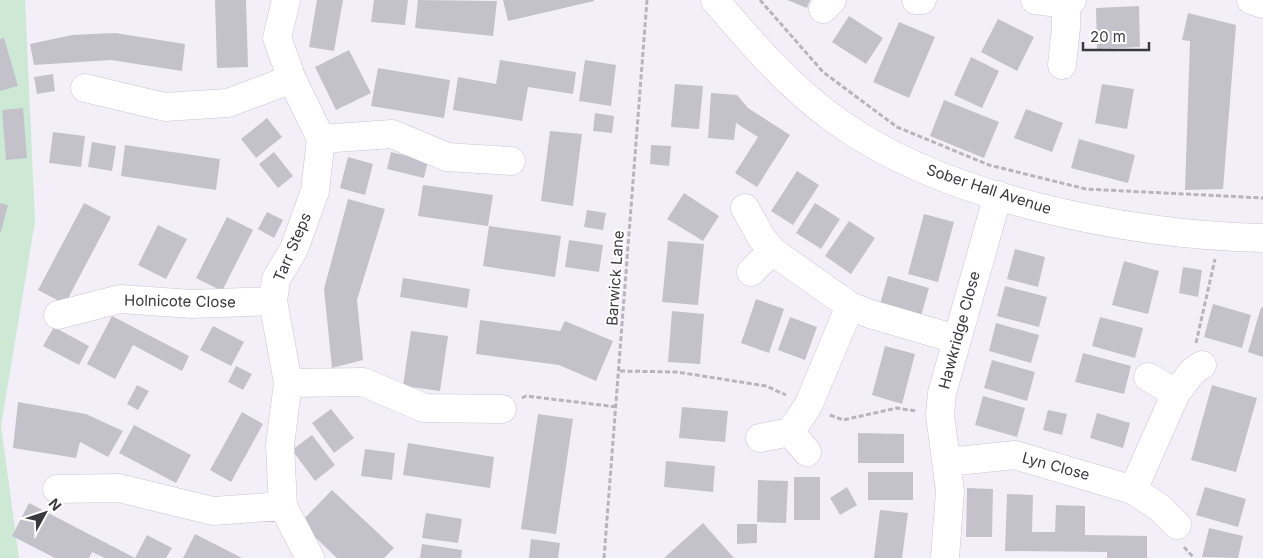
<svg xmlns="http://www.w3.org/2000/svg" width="1263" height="558" viewBox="0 0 1263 558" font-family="Inter,sans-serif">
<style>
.green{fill:#cde9d5}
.building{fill:#c3c2cb}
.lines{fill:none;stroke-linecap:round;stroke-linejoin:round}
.minor-casing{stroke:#c9c6cf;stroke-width:29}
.path{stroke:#b6b4bc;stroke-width:3;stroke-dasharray:5 2.5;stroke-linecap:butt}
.minor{stroke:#fff;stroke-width:28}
.labels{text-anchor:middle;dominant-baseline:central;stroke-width:4;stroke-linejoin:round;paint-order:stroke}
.street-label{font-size:15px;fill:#3a393d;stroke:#fff}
</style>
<rect width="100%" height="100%" fill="#f2eff9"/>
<path class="green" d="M0,0H25L35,221L1,426L19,558H0Z"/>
<path class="building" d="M215,0H246L248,67L217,68Z
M317,0H343L334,51L309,47Z
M374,0H408L405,25L371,22Z
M418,0L497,1L493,36L415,28Z
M503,0H594V1L508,21Z
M787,0H810L807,8Z
M1139,6L1140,47L1097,49L1096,8Z
M1188,13L1236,25L1223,189L1185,190L1190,41L1182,40Z
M849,16L883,38L866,64L832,42Z
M998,19L1034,37L1017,71L981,52Z
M899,22L935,37L909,98L873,82Z
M115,33L185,44L182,71L111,60L34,65L30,44L72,35Z
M4,38L18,86L0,91V39Z
M349,50L371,93L336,110L315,67Z
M971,57L999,71L982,108L954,95Z
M500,60L576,72L573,94L528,87L522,121L453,110L458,77L496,84Z
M585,60L616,65L611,106L579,101Z
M378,68L450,80L444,118L371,106Z
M53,74L55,91L37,94L34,77Z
M675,84L703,86L699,129L671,127Z
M1102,84L1134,89L1127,129L1095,123Z
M711,93L737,95L748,108L790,135L757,187L735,173L758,137L736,123L734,140L708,138Z
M944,100L999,122L984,158L930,136Z
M23,108L27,158L6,160L2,110Z
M1026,109L1063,123L1052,152L1014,138Z
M595,113L614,116L612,133L593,131Z
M267,118L282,137L256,158L241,139Z
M550,131L582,134L573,206L541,201Z
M53,132L85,136L81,167L49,163Z
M1079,139L1135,155L1128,183L1071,168Z
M92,142L116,146L112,171L88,167Z
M125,145L220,159L216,190L121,176Z
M651,145L671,146L669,166L650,164Z
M274,152L293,176L278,188L259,164Z
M391,152L428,161L424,178L387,169Z
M348,157L373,164L365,195L340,188Z
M797,171L819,185L793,225L771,211Z
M423,185L493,195L488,226L418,216Z
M684,193L719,216L703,241L667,219Z
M348,199L385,209L357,300L363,360L332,368L324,289Z
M0,203L8,205L1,232H0Z
M84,203L111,217L65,304L38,290Z
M815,203L840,219L821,249L796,233Z
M587,210L606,213L603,230L584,227Z
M267,212L283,220L274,238L258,229Z
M924,214L954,222L938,282L908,274Z
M227,217L253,230L222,291L196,278Z
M849,221L875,238L851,274L825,256Z
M158,225L187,239L166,279L138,265Z
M489,226L561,236L555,277L483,266Z
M569,240L603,245L599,272L565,267Z
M668,241L704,244L698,305L662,302Z
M1015,249L1045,257L1038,287L1007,279Z
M1124,261L1159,271L1148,314L1112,305Z
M1183,267L1202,270L1198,297L1179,293Z
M888,276L929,288L921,316L880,304Z
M403,278L470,289L467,308L400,297Z
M1005,286L1047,297L1039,327L997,316Z
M756,299L784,309L769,353L741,343Z
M1213,304L1251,315L1242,348L1204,337Z
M1261,307L1263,308V357L1248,352Z
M672,311L704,314L700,364L668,362Z
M112,316L189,356L182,371L133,345L115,379L87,364Z
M790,317L817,327L805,360L778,350Z
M1100,317L1143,328L1135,358L1092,346Z
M480,320L560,331L565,321L613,341L596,381L559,365L476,354Z
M996,323L1039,335L1031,363L989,351Z
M213,326L244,342L231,366L200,350Z
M54,327L89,346L79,365L43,346Z
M411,331L448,336L440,391L403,386Z
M885,346L915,354L902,404L872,395Z
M1083,353L1131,366L1124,394L1075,382Z
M992,360L1035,372L1027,401L984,388Z
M236,366L252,374L243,390L228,382Z
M137,385L149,391L138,410L127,404Z
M1212,385L1257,398L1236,472L1191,460Z
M983,396L1025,408L1017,437L975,425Z
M18,402L86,414L123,431L108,457L80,442L76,458L13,448Z
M682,407L728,411L725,442L679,438Z
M331,409L354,438L334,453L312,423Z
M1048,410L1067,414L1062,435L1043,430Z
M242,412L263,424L231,482L210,470Z
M1097,413L1130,423L1123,448L1090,438Z
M538,414L573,419L556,534L521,529Z
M134,425L191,455L176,483L119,453Z
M858,433L904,434V463H858Z
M312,435L335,465L315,481L292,450Z
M408,443L494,457L490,488L403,475Z
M365,449L395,453L392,480L361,476Z
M666,461L715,466L713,492L664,487Z
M868,472H913V500H868Z
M794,477H820V520H794Z
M758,480L788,481L786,523L757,522Z
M847,487L857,505L840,515L830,498Z
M1205,487L1246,499L1238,527L1196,515Z
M967,488L993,489L992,537H966Z
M332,490L394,548L384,558H337L300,523Z
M1007,494L1033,495L1032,532H1055L1056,505L1085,506V535L1147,536V558H1107V552L1005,551Z
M29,503L135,558L147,535L172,548L166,558H105L92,552L89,558H55L12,536Z
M880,510L908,513L902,558H874Z
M426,513L462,519L458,543L422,538Z
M703,523L734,558H664Z
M737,524H757V543L737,544Z
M1209,528L1243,536L1238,558L1202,557Z
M195,534L242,558H183Z
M531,539L560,543L558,558H529Z
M422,544L462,550L461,558H420Z"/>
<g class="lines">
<defs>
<path id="minor" d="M286,0L277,38L292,79L321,139L315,191L294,249L276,279L273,301L288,383L280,445L283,506L310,558
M715,0C752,44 790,88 838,122C947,200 1131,235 1263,238
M916,0H922
M1035,0L1066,4L1072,0
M1251,0L1263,4
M823,9L832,0
M1062,65L1066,28V4
M85,88L165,107L228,103L292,79
M321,139L392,134L447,157L511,161
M745,208L761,237L772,251L850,306L870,314L956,339
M751,272L772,251
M58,315L120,299L192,304L273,301
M1148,377L1176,393
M288,383L363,382L424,408L502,409
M790,432L807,452
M760,438L790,432L808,406L850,306
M947,462L1015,455L1133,490L1176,393L1192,372L1202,365
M57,489L119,488L213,511L283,506
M1133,490L1160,508L1177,525
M945,558L950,491L940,415L942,393L998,195"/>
</defs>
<use href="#minor" class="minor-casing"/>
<path class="path" d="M760,0L823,72L897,127L989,165L1086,189L1263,198
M1196,343L1215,259
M620,371L677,372L766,386L786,395
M522,398L526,396L617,407
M830,415L843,420L897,408L916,411
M1184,547L1194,558
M604,558L647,0"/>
<use href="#minor" class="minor"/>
</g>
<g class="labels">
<g class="street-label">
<text transform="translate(989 189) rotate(18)">Sober Hall Avenue</text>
<text transform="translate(292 247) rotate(-67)">Tarr Steps</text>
<text transform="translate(615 278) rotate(-86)">Barwick Lane</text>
<text transform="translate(180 301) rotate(1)">Holnicote Close</text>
<text transform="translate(959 330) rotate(-75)">Hawkridge Close</text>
<text transform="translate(1056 466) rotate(15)">Lyn Close</text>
</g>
</g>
<g transform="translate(45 513) rotate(50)" stroke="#ffffff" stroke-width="4" paint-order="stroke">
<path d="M0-4L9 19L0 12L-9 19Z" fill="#3a393d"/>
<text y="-8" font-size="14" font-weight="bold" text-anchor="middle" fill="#3a393d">N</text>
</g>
<path d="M1083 42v8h66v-8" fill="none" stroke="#3a393d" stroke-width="2.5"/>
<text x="1090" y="42" font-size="15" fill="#3a393d" stroke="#ffffff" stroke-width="4" paint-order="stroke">20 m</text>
</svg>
